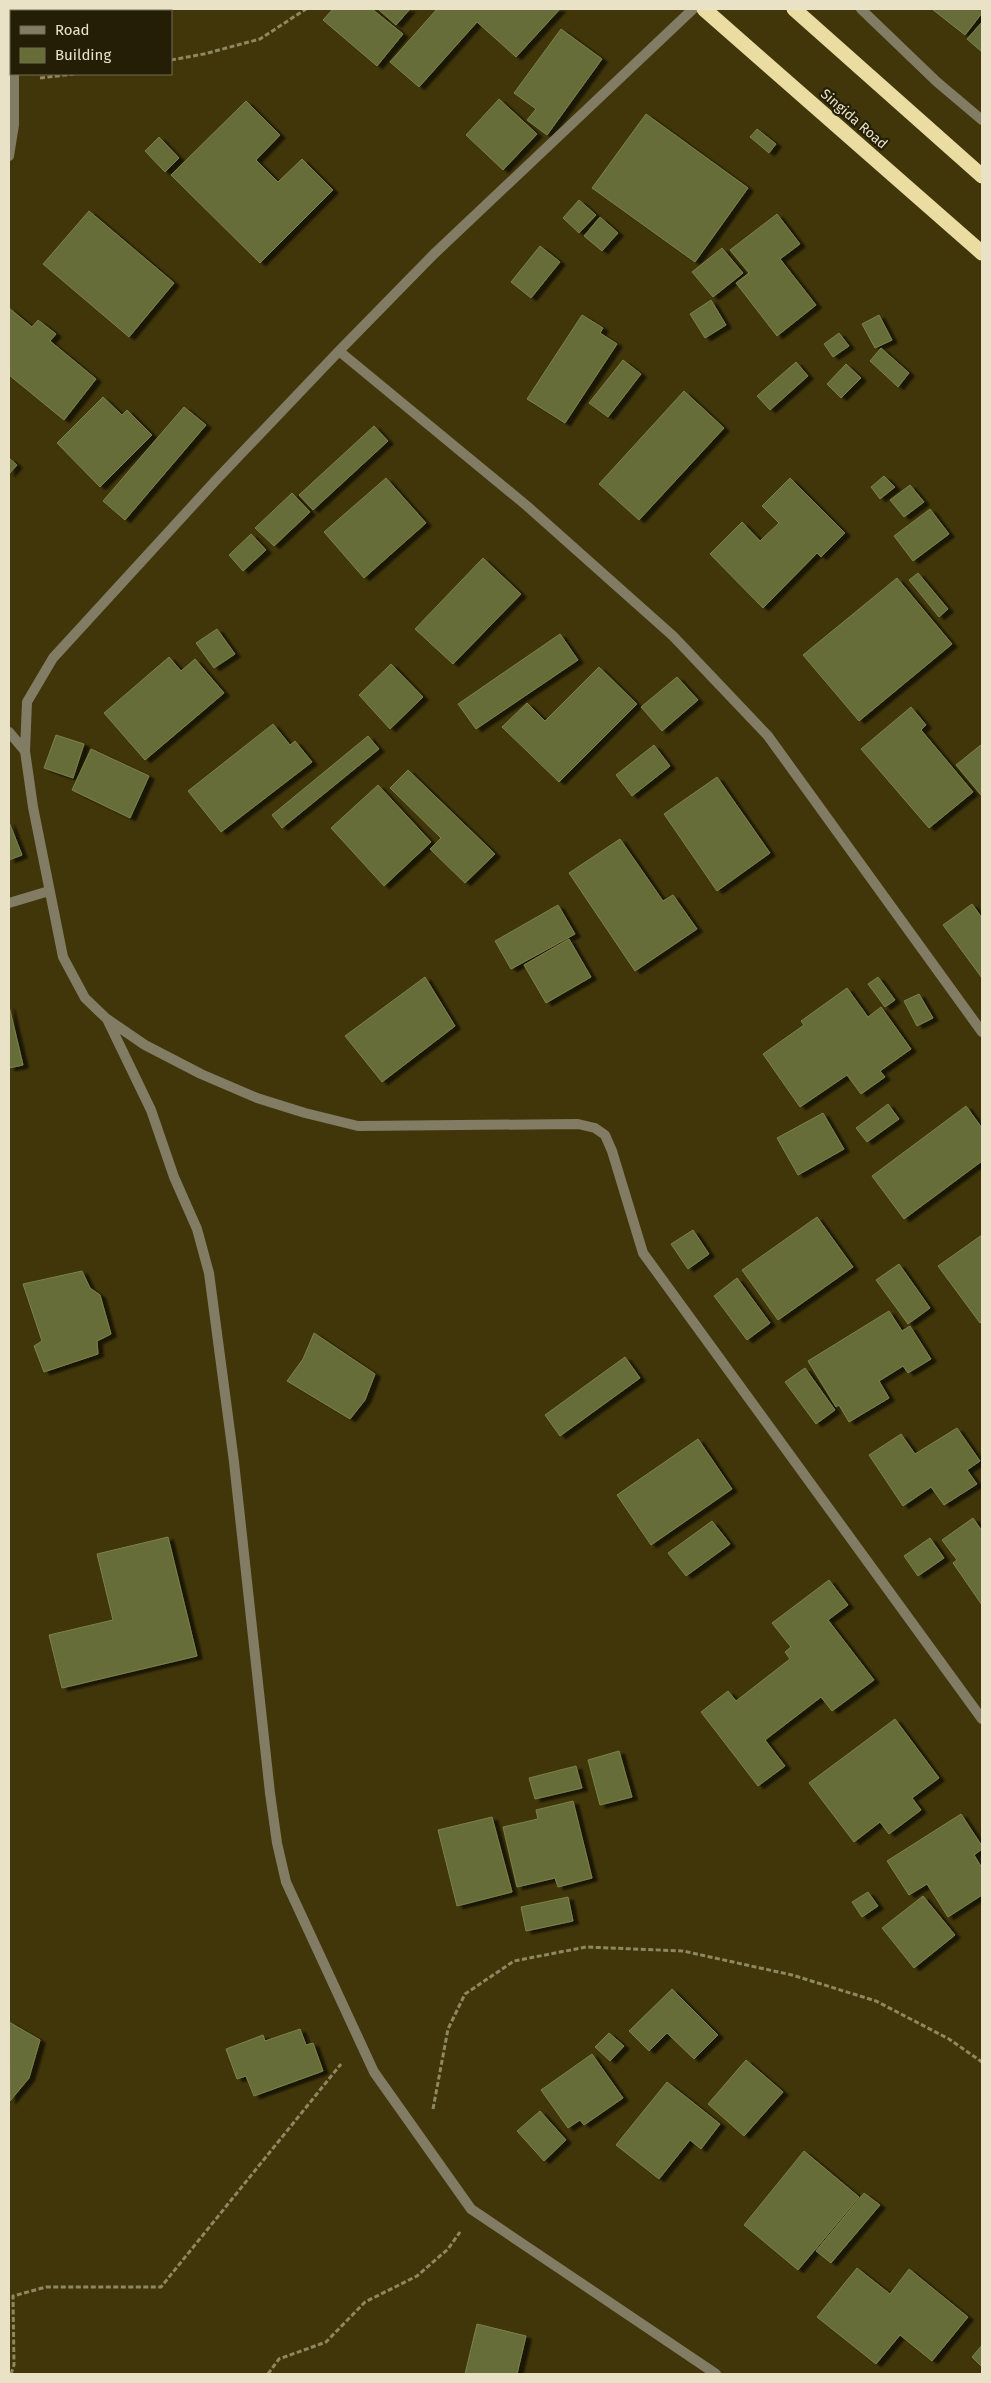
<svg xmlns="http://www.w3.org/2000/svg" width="991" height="2383" viewBox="0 0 991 2383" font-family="'Fira Sans',sans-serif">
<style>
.building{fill:#666d37;stroke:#7b824c;filter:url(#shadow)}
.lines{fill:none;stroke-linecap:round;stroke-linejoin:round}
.path{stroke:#8f8662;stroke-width:3;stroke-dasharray:5 2.5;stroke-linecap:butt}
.street{stroke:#827c65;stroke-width:10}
.highway{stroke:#ebdca2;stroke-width:15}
.labels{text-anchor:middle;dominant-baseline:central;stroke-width:4.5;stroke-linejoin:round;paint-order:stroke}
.street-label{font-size:14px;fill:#e9e2c6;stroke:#241e07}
</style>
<defs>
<filter id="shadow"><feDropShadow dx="5.5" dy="3" stdDeviation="1" flood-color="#0009"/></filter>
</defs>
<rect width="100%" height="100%" fill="#41360a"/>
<path class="building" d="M333,9H372L403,34L377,66L323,20Z
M378,9H410L396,25Z
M437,9H560L516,57L477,22L419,87L390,62Z
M932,9H982V13L965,35Z
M982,22V52L967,39Z
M561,29L602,59L547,135L527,120L536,109L514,93Z
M499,99L537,134L503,170L466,135Z
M246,101L280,135L256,160L278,182L302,159L333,190L260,263L171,175Z
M646,114L748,188L695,262L592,188Z
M757,129L776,144L769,153L750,137Z
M159,137L179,158L165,172L145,151Z
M579,200L596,215L579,233L563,218Z
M89,211L174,283L129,337L43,264Z
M777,214L800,244L780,259L816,305L777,336L736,283L749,273L730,250Z
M600,217L618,233L602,251L584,236Z
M540,246L560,262L531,298L511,282Z
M722,248L743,273L713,297L692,272Z
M711,300L726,325L705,338L690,314Z
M9,308L32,327L38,320L56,334L50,341L96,379L64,420L9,375Z
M582,315L603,328L600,333L617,344L565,423L527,399Z
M879,315L892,340L875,348L862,324Z
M839,333L849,346L833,357L824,344Z
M881,348L909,373L898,387L870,361Z
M623,360L641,374L608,417L589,403Z
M796,362L808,376L770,410L757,396Z
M846,364L861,378L841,398L827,384Z
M684,391L724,428L639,520L599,484Z
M103,397L122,415L127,410L152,435L100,487L57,443Z
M184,407L206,425L125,520L103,501Z
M374,426L388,441L313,510L299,495Z
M9,458L17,465L9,474Z
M884,476L895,487L880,499L871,487Z
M386,478L426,523L364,578L324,532Z
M790,478L845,533L821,557L817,553L763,608L710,554L742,522L760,541L779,523L762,506Z
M910,485L924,502L904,517L890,500Z
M292,493L310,512L274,546L255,528Z
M930,509L949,534L913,561L894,536Z
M251,534L266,550L243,571L229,555Z
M483,558L521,594L453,664L415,629Z
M918,573L948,609L939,617L909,580Z
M897,578L952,644L859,721L803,655Z
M217,629L235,654L214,668L196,643Z
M560,634L578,660L476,729L458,704Z
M169,657L181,671L195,659L224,693L145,760L104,713Z
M391,664L423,697L390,729L359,695Z
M599,667L637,704L559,782L502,727L527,703L545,721Z
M677,677L698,700L662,731L641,707Z
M911,707L926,725L921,730L973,792L929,828L861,749Z
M273,724L290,745L295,741L312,762L221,832L188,791Z
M56,735L84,744L73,778L44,768Z
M368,736L379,749L282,828L272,815Z
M982,744V794L981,795L956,765Z
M654,745L670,766L632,796L616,775Z
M91,749L149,776L130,818L72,790Z
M408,770L495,854L465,883L430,849L441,838L390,788Z
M717,777L770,853L717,891L664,814Z
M378,785L431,842L384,886L331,828Z
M9,822L22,855L9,860Z
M620,839L663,901L673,895L697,929L635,971L569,873Z
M972,904L982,918V978L943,925Z
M558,905L575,934L511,969L495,941Z
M569,939L591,977L546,1003L524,965Z
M425,977L455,1026L382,1082L345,1036Z
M878,977L895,1000L885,1007L868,984Z
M847,988L868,1017L881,1007L911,1049L880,1071L885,1077L861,1094L847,1075L800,1107L763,1054L804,1025L801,1021Z
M919,994L933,1018L917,1026L904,1001Z
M9,1006L23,1065L9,1068Z
M888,1104L899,1119L867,1142L856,1128Z
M966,1106L982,1128V1161L904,1219L872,1176Z
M823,1113L844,1149L798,1175L777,1138Z
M817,1217L853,1267L778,1320L742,1270Z
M693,1230L709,1254L688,1269L671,1244Z
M982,1235V1321L980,1323L938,1266Z
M899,1264L930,1308L908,1324L876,1280Z
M82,1271L90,1288L100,1295L111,1334L97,1341L98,1354L44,1372L34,1346L42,1341L23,1284Z
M737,1278L770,1323L747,1340L714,1296Z
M889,1311L902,1331L910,1326L931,1359L908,1373L903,1366L879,1381L889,1398L849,1422L839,1405L836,1407L808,1361Z
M314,1333L375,1374L365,1400L350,1419L287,1381L303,1359Z
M625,1357L640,1378L560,1436L545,1415Z
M805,1368L835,1410L816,1424L785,1382Z
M957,1428L980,1461L967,1470L977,1484L944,1505L931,1487L903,1506L869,1455L901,1434L915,1454Z
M698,1439L732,1489L651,1545L617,1495Z
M973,1518L982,1531V1605L953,1563L957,1560L942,1540Z
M712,1521L730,1544L686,1576L668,1553Z
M168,1537L197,1656L62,1688L49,1635L113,1620L97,1554Z
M930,1538L944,1558L918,1576L904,1556Z
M829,1580L848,1605L828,1620L874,1680L832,1711L821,1697L765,1740L785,1766L758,1786L701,1712L728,1691L736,1701L790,1659L785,1652L791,1647L772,1623Z
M895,1719L939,1778L912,1798L921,1810L889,1834L880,1822L854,1842L809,1783Z
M619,1751L632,1797L600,1805L588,1760Z
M576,1766L582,1788L535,1799L529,1778Z
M573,1801L592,1878L558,1887L555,1878L517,1887L503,1827L538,1819L536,1810Z
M961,1814L982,1846V1849L974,1855L982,1868V1895L948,1917L927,1884L909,1895L887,1861Z
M492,1817L512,1892L457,1906L438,1830Z
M868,1892L878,1906L862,1917L852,1902Z
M923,1896L955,1935L914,1968L882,1928Z
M568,1897L573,1921L526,1931L521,1907Z
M672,1989L718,2035L694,2059L667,2033L649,2051L629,2031Z
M9,2022L40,2040L29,2078L10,2101Z
M300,2029L306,2045L313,2043L323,2071L254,2096L246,2076L237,2079L226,2049L263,2035L265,2041Z
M609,2033L624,2046L610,2061L595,2047Z
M592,2054L623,2098L584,2125L580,2120L568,2128L541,2090Z
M746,2060L783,2092L744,2136L708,2104Z
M667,2082L720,2124L701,2149L690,2140L659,2179L616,2145Z
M540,2111L566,2140L544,2161L517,2131Z
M804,2151L859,2197L798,2270L744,2225Z
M864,2193L880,2205L831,2263L816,2251Z
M857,2268L890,2294L909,2269L968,2317L932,2361L900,2335L876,2364L817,2317Z
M477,2324L526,2336L517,2374H465Z
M982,2345V2367L972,2357Z"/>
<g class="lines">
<path class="path" d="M171,60L204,54L260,39L306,9
M40,78L74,74
M433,2109L448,2029L465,1994L514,1961L586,1947L683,1951L792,1975L876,2001L949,2039L982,2062
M11,2374L14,2365L13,2296L46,2287H161L341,2064
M268,2374L279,2359L326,2342L365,2302L417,2276L448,2249L460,2232"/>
<path class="street" d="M693,9L433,255L339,351L217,479L53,658L27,702L25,751L33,807L63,957L85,998L107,1019L145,1045L201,1074L257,1098L305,1113L358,1126L578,1124L595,1128L605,1135L612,1151L643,1253L982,1719
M861,9L937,82L982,120
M9,39L11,46
M9,156L14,125V74
M339,351L527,506L673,636L768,736L982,1032
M9,732L25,751
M9,903L49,891
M108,1021L151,1110L174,1177L197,1229L209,1273L234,1462L270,1793L277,1843L286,1882L374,2072L471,2209L716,2374"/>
<path class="highway" d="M704,9L982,253
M794,9L982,176"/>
</g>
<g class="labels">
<g class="street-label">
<text transform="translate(854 119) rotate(41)">Singida Road</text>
</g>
</g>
<rect width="991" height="2383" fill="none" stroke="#e9e2c6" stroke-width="20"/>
<rect x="10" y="10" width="162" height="65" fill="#241e07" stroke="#736c53"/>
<rect x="20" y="26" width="25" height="8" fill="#827c65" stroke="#736c53"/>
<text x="55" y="35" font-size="15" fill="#e9e2c6">Road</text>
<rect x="20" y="48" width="25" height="15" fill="#666d37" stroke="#736c53"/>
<text x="55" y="60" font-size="15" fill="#e9e2c6">Building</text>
</svg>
